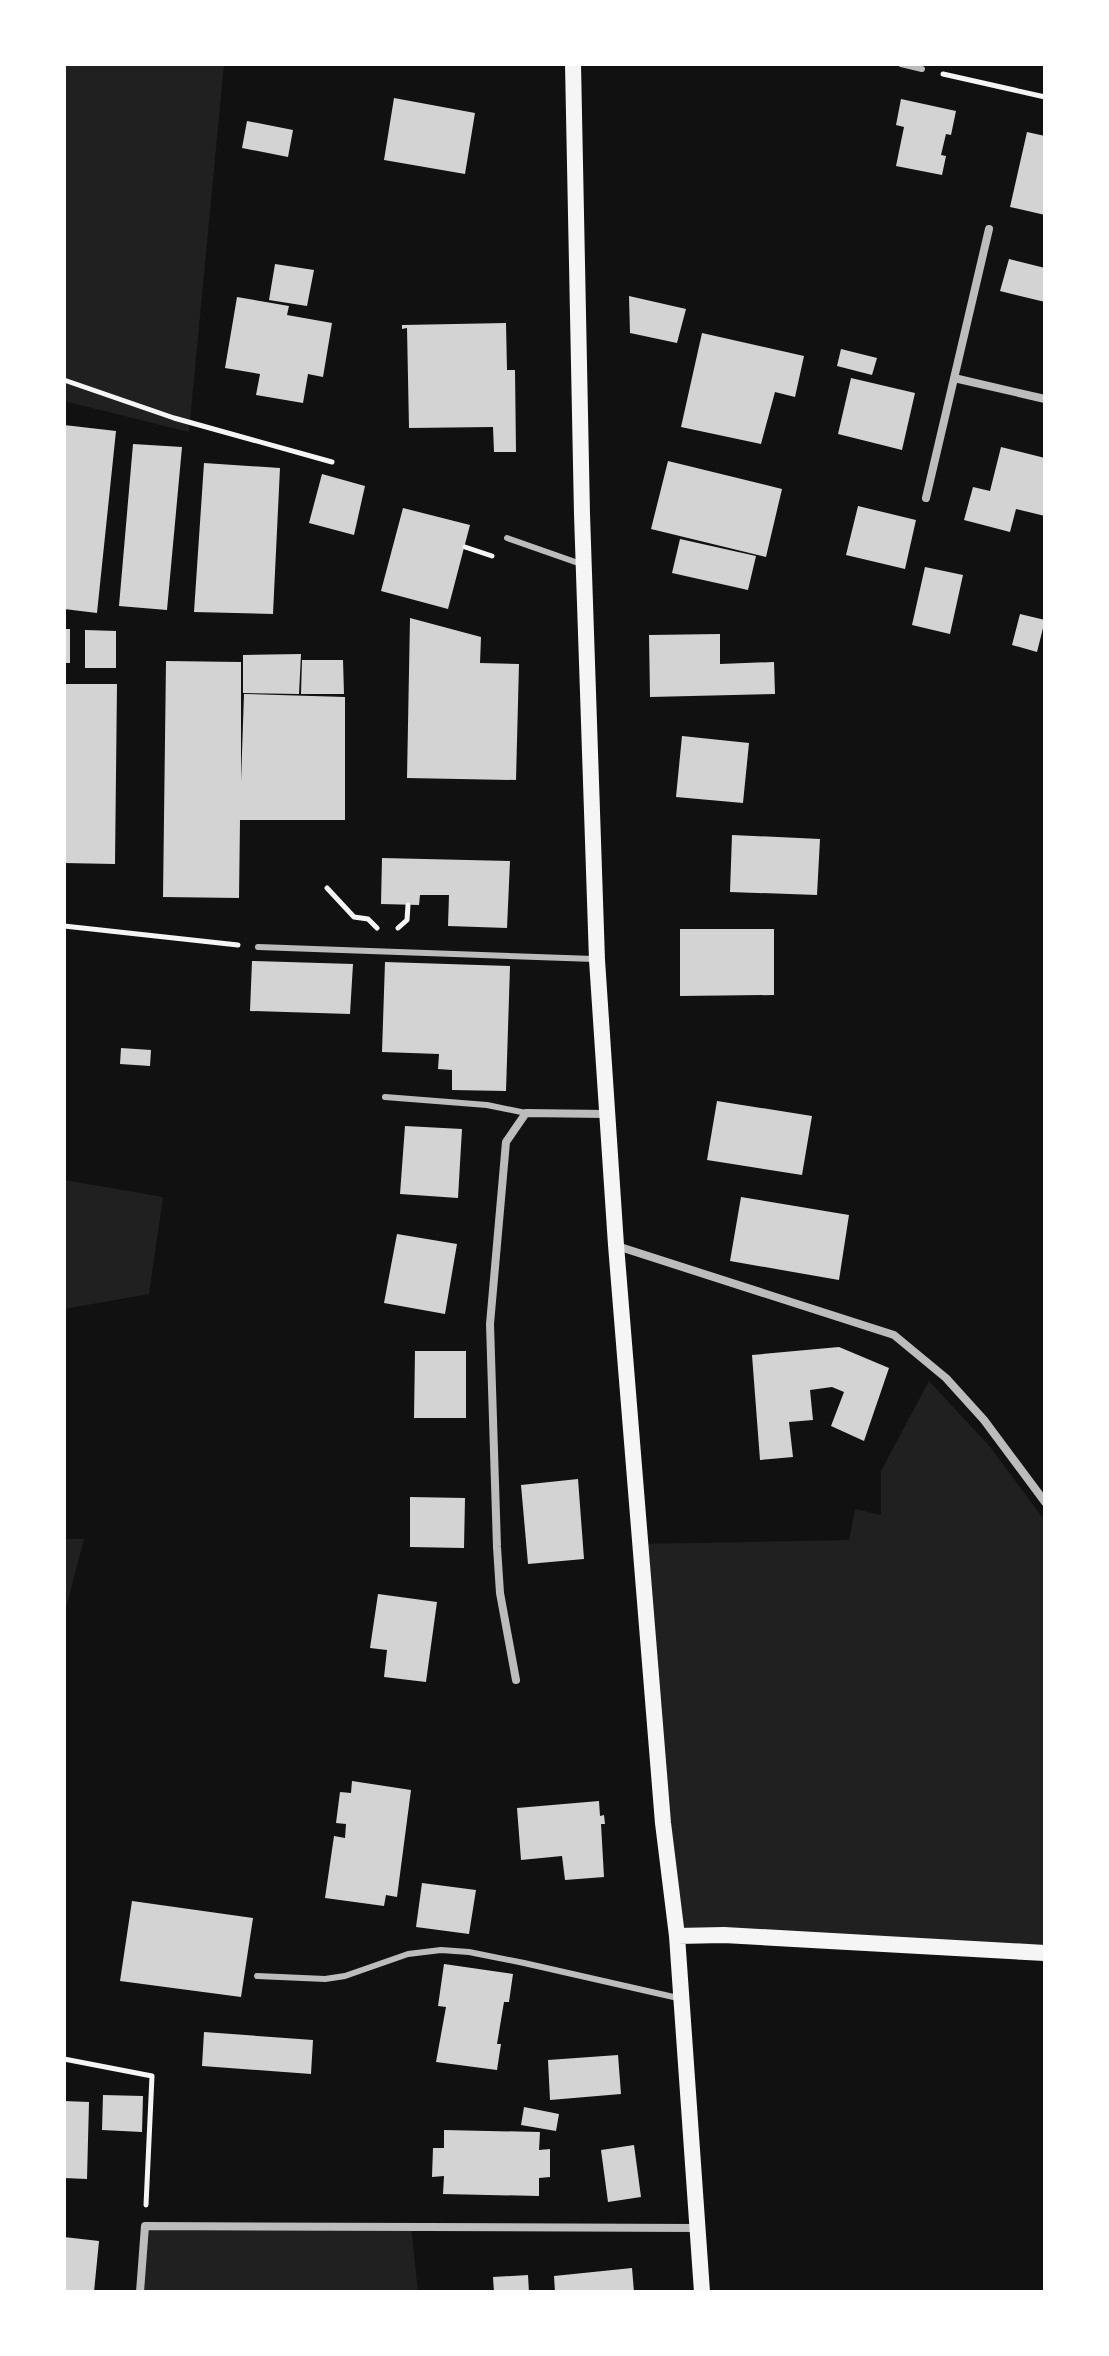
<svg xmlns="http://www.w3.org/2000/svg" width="1109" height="2356" viewBox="0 0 1109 2356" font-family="Jost,sans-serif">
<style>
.green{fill:#202020}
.building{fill:#d3d3d3}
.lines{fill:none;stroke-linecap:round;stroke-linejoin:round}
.path{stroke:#f5f5f5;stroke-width:5}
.service{stroke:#bcbcbc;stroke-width:6}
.minor{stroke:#bcbcbc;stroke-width:8}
.secondary{stroke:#f5f5f5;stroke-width:16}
</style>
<rect width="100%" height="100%" fill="#111"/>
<path class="green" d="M64,64H224L189,432L64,401Z
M64,1180L163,1197L149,1294L64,1309Z
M929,1381L991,1448L1045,1521V1953L677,1936L640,1544L849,1540L855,1509L881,1515V1471Z
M64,1539H84L64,1616Z
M145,2226H411L418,2292H144Z"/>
<path class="building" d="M394,98L475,113L465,174L384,160Z
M901,99L956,111L951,135L946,134L941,155L946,156L942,175L896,166L904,127L896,125Z
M247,121L293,130L288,157L242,148Z
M1027,132L1045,136V215L1010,207Z
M1009,259L1045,268V302L1000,291Z
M275,264L314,270L307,306L269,300Z
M629,296L686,309L677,343L630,333Z
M237,297L289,306L287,315L332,323L323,377L308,374L303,403L256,395L260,374L225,368Z
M506,323L507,370H515L516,452H494L493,427L409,428L407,328L402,329V325Z
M702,333L804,356L795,397L775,392L761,444L681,427Z
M841,349L877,358L872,375L837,366Z
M851,378L915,393L902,450L838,434Z
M64,425L116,431L97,613L64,609Z
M133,444L182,447L167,610L119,606Z
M1001,447L1045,458V516L1016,509L1010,532L964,520L973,487L990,491Z
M668,461L782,489L766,557L651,529Z
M204,463L280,468L273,614L194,612Z
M322,474L365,486L354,535L309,523Z
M858,506L916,520L905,569L846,555Z
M403,508L470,525L448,609L381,591Z
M680,539L756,556L748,590L672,573Z
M925,567L963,575L950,634L912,625Z
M1020,614L1045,620L1037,652L1012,645Z
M410,618L481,637L480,663L519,664L516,780L407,778Z
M64,629H70V663H64Z
M85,630L116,631V668H85Z
M720,634V664L774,662L775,694L650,697L649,635Z
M301,654L299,694L243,693V655Z
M302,660H343L344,694H301Z
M166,661L241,662V782L244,694L345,697V820H240L239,898L163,897Z
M64,684H117L115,864L64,863Z
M682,736L749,743L743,803L676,797Z
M732,835L820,839L817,895L730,892Z
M382,858L510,861L507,928L448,926L449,895H420L419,905L381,904Z
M680,929H774V995L680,996Z
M252,961L353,964L350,1014L250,1011Z
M385,962L510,966L506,1091L452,1090V1070L438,1069L439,1054L382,1052Z
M121,1048L151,1050L150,1066L120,1064Z
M717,1101L812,1116L802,1175L707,1160Z
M405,1126L462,1129L458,1198L400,1194Z
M741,1197L849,1215L839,1280L730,1261Z
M397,1234L457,1244L445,1314L384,1303Z
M839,1347L889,1368L864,1441L831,1426L844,1392L832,1387L810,1390L813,1420L789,1422L793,1457L760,1460L752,1355Z
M415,1351H466V1418H414Z
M578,1479L584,1559L528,1564L521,1485Z
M410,1497L465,1498L464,1548L410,1547Z
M378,1594L437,1602L426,1682L384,1677L387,1650L370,1648Z
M352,1781L411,1790L397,1897L386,1895L384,1906L325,1898L334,1836L345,1838L346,1824L336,1823L340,1792L351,1793Z
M599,1801L600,1816L604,1815L605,1824H601L604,1877L565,1880L562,1856L521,1860L517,1808Z
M422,1883L476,1890L469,1934L416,1927Z
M132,1901L253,1918L241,1997L120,1981Z
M444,1964L513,1974L509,2002H504L497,2044H501L497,2070L436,2062L446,2007L438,2006Z
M204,2032L313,2040L311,2074L202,2066Z
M618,2055L621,2094L550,2100L548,2060Z
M103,2095L143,2096L142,2132L102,2130Z
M64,2101L89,2102L87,2179L64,2178Z
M524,2107L559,2114L556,2131L521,2125Z
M444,2130L540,2132L539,2150L550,2149V2177L539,2178V2196L443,2194L444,2176L432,2177L433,2148H444Z
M634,2145L641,2197L608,2202L601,2150Z
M64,2237L99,2241L94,2292H64Z
M632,2268L634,2292H555L554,2276Z
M528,2275L529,2292H494L493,2277Z"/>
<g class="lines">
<path class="path" d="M943,74L1045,97
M64,380L174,418L332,462
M465,547L492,556
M327,888L354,917L368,919L377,928
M64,926L238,945
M398,928L407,920L408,905
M64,2059L152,2076L146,2205"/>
<path class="service" d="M901,64L922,69
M507,538L581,564
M258,947L594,959
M385,1097L487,1105L526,1113
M257,1976L325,1979L345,1976L408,1954L441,1950L469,1952L524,1963L678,1998"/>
<path class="minor" d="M954,378L1045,399
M926,498L989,229
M617,1246L894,1335L946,1378L984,1420L1045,1502
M516,1680L500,1593L497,1547L490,1324L506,1142L526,1113L606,1114
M140,2292L145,2226L697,2228"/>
<path class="secondary" d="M573,64L582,514L597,960L616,1245L663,1823L677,1936L702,2292
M677,1936L724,1935L1045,1953"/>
</g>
<rect width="1109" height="2356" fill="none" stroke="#ffffff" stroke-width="132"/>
</svg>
